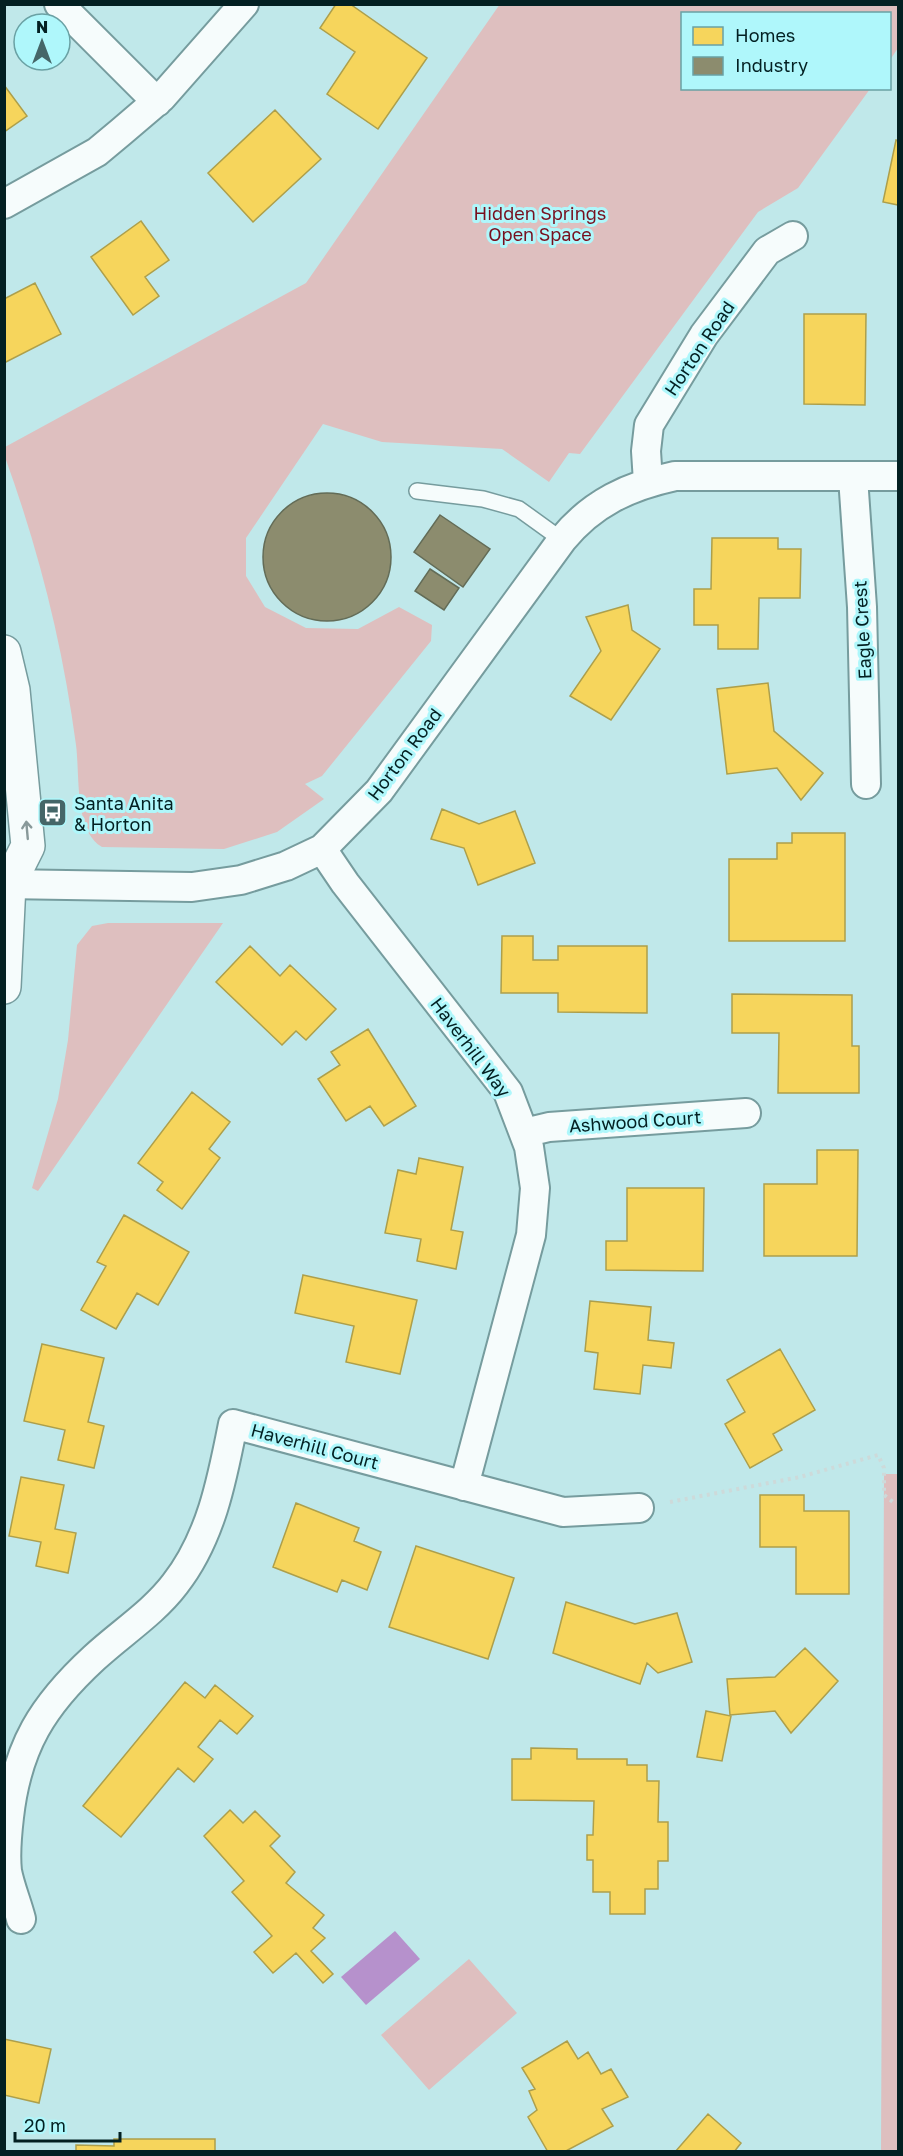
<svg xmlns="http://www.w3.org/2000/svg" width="903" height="2156" viewBox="0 0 903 2156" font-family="'Golos Text',sans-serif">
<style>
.green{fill:#debfbf}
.water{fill:#b691cc}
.homes{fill:#f6d55c;stroke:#ad9f4b;stroke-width:1.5}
.industry{fill:#8c8c6e;stroke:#636c57;stroke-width:1.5}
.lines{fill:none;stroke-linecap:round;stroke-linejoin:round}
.service-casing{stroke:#769c9e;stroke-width:18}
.minor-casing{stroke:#769c9e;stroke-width:32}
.secondary-casing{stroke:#769c9e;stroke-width:36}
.path{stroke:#cddada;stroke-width:4;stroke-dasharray:3 4.5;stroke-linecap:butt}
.service{stroke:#f6fcfc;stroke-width:15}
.minor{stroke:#f6fcfc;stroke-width:28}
.secondary{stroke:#f6fcfc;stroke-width:33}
.oneway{stroke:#89999a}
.labels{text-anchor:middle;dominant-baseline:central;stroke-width:6;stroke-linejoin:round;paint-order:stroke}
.park-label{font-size:18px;fill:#780f1e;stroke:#aff7fb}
.street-label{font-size:18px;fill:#032022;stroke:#aff7fb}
.poi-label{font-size:18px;fill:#032022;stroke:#aff7fb;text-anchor:start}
</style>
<rect width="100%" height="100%" fill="#c0e8ea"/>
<path class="green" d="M500,4L898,5V48L890,60V14H682V88L870,89L798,188L758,212L580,454L569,453L549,482L502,449L382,442L323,424L246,538V576L265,607L306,628L358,629L399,607L432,625L431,641L322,776L305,784L324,799L277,832L224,849L102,847C74,831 80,775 76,745C63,646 39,551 5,457V447L306,283Z
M108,923H223L38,1191L32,1188L58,1099L68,1040L77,945L92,926Z
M884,1474H898V2152L881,2151Z
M469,1959L517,2013L429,2090L381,2035Z"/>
<path class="water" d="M395,1931L420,1959L366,2005L341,1977Z"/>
<path class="homes" d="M336,4H350L427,58L378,129L327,94L355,52L320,28Z
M4,85L27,116L4,132Z
M275,110L321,159L253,222L208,173Z
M896,140L898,141V205L883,202Z
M141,221L169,260L145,277L159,296L133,315L91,257Z
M35,283L61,334L4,363V299Z
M804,314H866L865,405L804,404Z
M712,538H778V549H801L800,598H759L758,649H718V625H694V589H711Z
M628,605L632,630L660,649L611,720L570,696L601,651L586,617Z
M768,683L774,731L823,773L801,800L777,768L727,774L717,689Z
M442,809L479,824L515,811L535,863L478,885L464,848L431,839Z
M792,833H845V941H729V859H777V843H792Z
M502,936H533V960H558V946H647V1013L558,1012V993H501Z
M250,946L280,976L290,965L336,1009L306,1040L296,1031L282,1045L216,982Z
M732,994L852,995V1046H859V1093H778L779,1033H732Z
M368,1029L416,1106L384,1126L370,1106L346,1121L318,1079L340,1065L331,1052Z
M192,1092L230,1122L209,1149L220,1158L182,1209L157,1190L163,1182L138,1163Z
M817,1150H858L857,1256H764V1184H817Z
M419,1158L463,1167L451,1230L463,1232L456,1269L417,1261L421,1239L385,1233L398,1170L416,1174Z
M627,1188H704L703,1271L606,1270V1241H627Z
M124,1215L189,1252L158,1305L137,1293L116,1329L81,1310L106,1266L97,1262Z
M303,1275L417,1300L400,1374L346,1362L354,1326L295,1313Z
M590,1301L651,1307L648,1340L674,1343L671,1368L643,1365L640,1394L594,1389L598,1353L585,1351Z
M42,1344L104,1358L88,1422L104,1426L94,1468L58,1460L65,1430L24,1421Z
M780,1349L815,1410L773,1434L782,1450L750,1468L725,1424L745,1412L727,1380Z
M21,1477L64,1485L55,1529L76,1533L68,1573L36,1566L41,1542L9,1536Z
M760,1495H804V1511H849V1594H796V1547H760Z
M296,1503L359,1528L354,1541L381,1552L367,1590L342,1580L337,1592L273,1567Z
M416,1546L514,1578L488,1659L389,1627Z
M566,1602L635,1624L677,1613L692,1662L658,1673L647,1663L640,1684L553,1653Z
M805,1648L838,1681L791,1733L775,1711L730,1715L727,1679L775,1677Z
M185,1682L205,1698L215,1685L253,1716L237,1734L220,1720L198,1747L213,1759L194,1782L178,1768L121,1837L83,1806Z
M706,1711L731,1716L722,1761L697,1757Z
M531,1748L577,1749V1759H627V1765H647V1781H659L658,1822H668V1861H658V1889H645V1914H610V1892H593V1860H587V1835H593L594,1801L512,1800V1759H531Z
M230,1810L243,1823L255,1811L280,1836L270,1846L295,1872L286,1883L324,1915L313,1928L325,1938L311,1951L333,1974L323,1983L296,1953L273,1973L254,1952L272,1936L232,1892L244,1881L204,1836Z
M4,2039L51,2049L39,2103L4,2095Z
M567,2041L578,2059L588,2052L601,2074L611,2069L628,2097L602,2109L613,2126L564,2152H548L528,2117L537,2110L529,2091L535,2089L522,2068Z
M708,2114L741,2143L734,2152H675Z
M114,2139H215V2152H76V2145L114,2146Z"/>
<path class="industry" d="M263 557a64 64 0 1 1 128 0a64 64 0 1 1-128 0Z
M440,515L490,549L463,587L414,552Z
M430,569L459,588L444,610L415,591Z"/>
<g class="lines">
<defs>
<path id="service" d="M417,491L483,499L519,509L562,540"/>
<path id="minor" d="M59,4L157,102
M4,204L97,152L121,132L162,97L244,4
M853,477L862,607L866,784
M648,482L646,451L649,425L704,335L767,251L793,236
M322,849L345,883L508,1092L529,1147L535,1188L531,1235L464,1486
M4,884L192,887L241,880L286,866L322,849L379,791L562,540C592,503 629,486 675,476H898
M524,1133L549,1127L746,1113
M21,1919C17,1903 10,1887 7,1871C5,1853 7,1834 9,1817C17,1746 43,1705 94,1658C121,1633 153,1613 175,1584C211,1538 222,1480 233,1424L563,1512L639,1508"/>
<path id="secondary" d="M4,652L13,690L28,846L9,884L4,987"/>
</defs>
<use href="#service" class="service-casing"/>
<use href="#minor" class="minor-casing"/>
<use href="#secondary" class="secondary-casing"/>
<path class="path" d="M670,1502L800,1477L878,1455L884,1468V1495L893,1502H898"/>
<use href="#service" class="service"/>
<use href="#minor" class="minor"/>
<use href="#secondary" class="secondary"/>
</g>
<defs><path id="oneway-shaft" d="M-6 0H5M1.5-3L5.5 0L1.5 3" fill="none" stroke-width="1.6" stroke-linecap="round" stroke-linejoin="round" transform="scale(1.5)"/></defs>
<use class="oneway" href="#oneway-shaft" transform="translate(27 830) rotate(-95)"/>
<defs>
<symbol id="bus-square" viewBox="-11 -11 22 22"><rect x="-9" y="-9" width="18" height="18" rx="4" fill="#456668" stroke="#aff7fb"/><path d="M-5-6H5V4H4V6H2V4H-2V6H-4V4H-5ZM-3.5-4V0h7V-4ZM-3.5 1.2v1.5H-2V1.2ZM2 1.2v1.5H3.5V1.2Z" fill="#fff"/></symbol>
</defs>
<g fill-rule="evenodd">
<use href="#bus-square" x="36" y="796" width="33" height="33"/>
</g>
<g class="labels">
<g class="park-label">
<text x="540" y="213">Hidden Springs<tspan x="540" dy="21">Open Space</tspan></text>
</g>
<g class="street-label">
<text transform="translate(699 348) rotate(-56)">Horton Road</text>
<text transform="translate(862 630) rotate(-93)">Eagle Crest</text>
<text transform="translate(404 754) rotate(-53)">Horton Road</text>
<text transform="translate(471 1047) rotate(53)">Haverhill Way</text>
<text transform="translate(635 1121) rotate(-4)">Ashwood Court</text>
<text transform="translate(315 1446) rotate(15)">Haverhill Court</text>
</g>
<g class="poi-label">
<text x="74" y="803">Santa Anita<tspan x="74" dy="21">&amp; Horton</tspan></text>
</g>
</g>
<rect width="903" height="2156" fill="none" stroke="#032022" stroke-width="12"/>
<rect x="681" y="12" width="210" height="78" fill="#aff7fb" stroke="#6aa1a4" stroke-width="1.5"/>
<rect x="693" y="27" width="30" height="18" fill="#f6d55c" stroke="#6aa1a4" stroke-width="1.5"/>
<text x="735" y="42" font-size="18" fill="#032022">Homes</text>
<rect x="693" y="57" width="30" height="18" fill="#8c8c6e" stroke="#6aa1a4" stroke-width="1.5"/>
<text x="735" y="72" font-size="18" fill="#032022">Industry</text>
<g transform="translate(42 42)"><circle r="28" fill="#aff7fb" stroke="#6aa1a4" stroke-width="1.5"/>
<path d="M0-4.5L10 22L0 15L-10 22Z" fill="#456668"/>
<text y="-9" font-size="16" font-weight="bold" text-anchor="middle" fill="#032022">N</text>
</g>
<path d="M15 2132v9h105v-9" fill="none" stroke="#032022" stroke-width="3"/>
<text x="24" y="2132" font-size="18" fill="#032022" stroke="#aff7fb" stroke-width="4.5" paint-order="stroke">20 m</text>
</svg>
